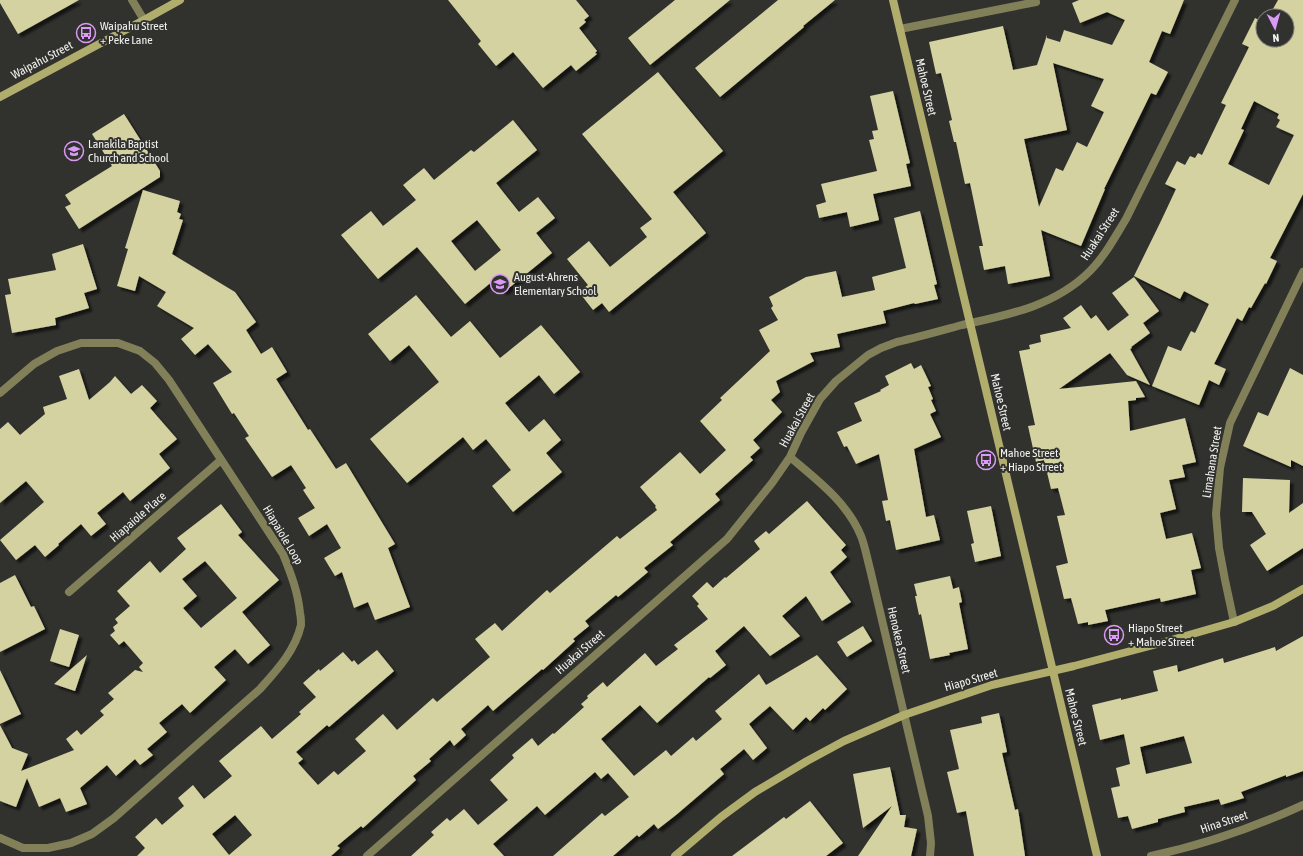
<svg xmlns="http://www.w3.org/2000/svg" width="1303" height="856" font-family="'Asap Condensed',sans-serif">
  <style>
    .building { fill: #d4d2a1; fill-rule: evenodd; filter: url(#shadow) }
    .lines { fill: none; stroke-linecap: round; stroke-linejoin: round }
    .street { stroke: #828059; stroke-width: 8 }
    .secondary { stroke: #b1ad6d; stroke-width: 8 }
    .labels { text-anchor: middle; stroke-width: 4; stroke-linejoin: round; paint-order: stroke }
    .poi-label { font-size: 12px; fill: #f1f1ef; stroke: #31312e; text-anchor: start }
    .street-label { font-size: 12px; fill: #f1f1ef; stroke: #31312e }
  </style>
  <defs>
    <filter id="shadow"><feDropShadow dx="3.5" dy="3.5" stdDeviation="1" flood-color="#0009"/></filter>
  </defs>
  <rect width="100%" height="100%" fill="#31312e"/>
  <path class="building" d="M0 0H79L18 34 0 3Z
    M448 0H576L589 16 584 20 586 22 579 28 597 51 595 53 597 54 576 71 571 65 543 88 513 52 496 66 478 44 481 41Z
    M675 0H730L650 65 628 38Z
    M778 0H835L803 26 804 27 720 97 695 68Z
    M1079 0H1184L1170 34 1162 31 1149 62 1168 72 1156 95 1151 93 1104 189H1105L1081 246 1041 230 1050 276 1008 284 1005 266 984 270 979 246H983L970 183 965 184 956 142H954L949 121 952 120 941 73 936 74 929 42 1003 26 1013 70 1037 65 1047 35V38L1060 42 1064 30 1112 45 1125 20 1107 12 1080 23 1072 3ZM1053 63 1104 79 1091 106 1104 112 1087 147 1077 142 1063 171 1056 168 1039 207 1024 139 1067 130Z
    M1278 0H1303V194L1270 258 1277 261 1266 284 1265 283 1251 308 1249 307 1242 321 1237 318 1214 364 1226 369 1219 385 1209 380 1199 405 1152 386 1168 346 1181 351 1191 331 1195 333 1209 304 1184 291 1180 299 1134 276 1160 223 1176 189 1165 184 1177 161 1185 165 1190 156 1195 158 1198 153 1202 155 1226 105 1221 103 1249 47 1242 44 1255 18 1263 22V40H1287V16H1269ZM1254 101 1279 114 1277 118 1280 120 1276 127 1294 135 1269 185 1228 164 1244 130 1241 129Z
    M658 72 723 151 673 192 706 233 609 312 602 303 593 310 579 292 588 285 567 259 589 241 610 267 647 237 640 228 652 219 582 134Z
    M893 91 910 163 906 164 911 186 873 194 879 220 850 227 847 212 819 218 816 205 826 202 821 184 877 171 869 140 874 139 872 131 878 130 870 96Z
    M124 114 160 171V177L79 229 65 207 71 204 65 195 112 166 92 134Z
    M513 120 537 150 496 183 519 212 538 197 555 218 536 233 552 253 504 292 494 280 465 304 417 247 378 279 341 235 371 211 383 226 416 200 403 185 424 168 434 180 471 150 474 152ZM477 220 501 250 475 271 451 241Z
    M143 190 180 201 177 212 181 214 179 219 183 220 172 254 235 292 256 322 246 330 261 354 272 347 287 372 276 379 308 430 310 429 336 469 346 463 395 544 388 548 410 607 375 620 368 602 354 608 342 572 335 576 324 558 341 548 327 524 309 536 298 518 315 508 303 490 306 488 291 465 272 477 245 438 249 436 234 413 232 414 213 383 232 372 208 344 195 355 181 339 194 328 157 306 166 292 139 276 135 291 117 286 128 249 125 248Z
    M920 211 937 284 934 285 938 299 915 304 914 303 883 311 886 323 837 334 840 347 810 353 814 361 776 381 780 392 771 400 782 412 753 440 760 448 750 457 753 460 715 494 720 500 670 542 673 545 644 568 648 572 618 597 616 595 585 621 589 626 573 639 575 641 543 670 542 669 493 711 488 705 461 729 466 735 454 746 450 740 429 759 431 761 413 776 416 780 363 828 361 826 337 846 340 848 331 856H137L145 848 135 837 156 818 162 825 184 806 178 798 193 785 204 799 232 776 219 761 261 726 272 739 301 714 299 712 316 697 303 683 319 669 320 671 343 652 352 662 354 660 358 665 377 650 394 671 329 727 327 725 296 752 303 759 298 763 318 785 334 771 338 775 366 751 355 739 383 714 397 730 433 698 437 702 490 657 475 639 495 623 502 631 547 590 550 593 617 536 620 539 657 510 655 507 656 506 640 487 680 452 700 474 726 450 700 421 722 400 720 398 770 351 759 330 778 320 771 308 773 306 769 297 806 277 836 271 842 297 875 290 872 277 906 268 894 218ZM235 815 252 835 229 855 212 834Z
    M83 244 97 289 84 293 89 308 55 318 56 325 12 333 5 295 11 294 8 279 56 270 52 254Z
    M1134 277 1159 311 1143 323 1150 333 1131 347 1132 348 1130 349 1150 385 1127 375 1110 353 1059 389 1136 381 1145 397 1136 398V400L1128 401 1130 431 1185 418 1196 462 1182 465 1185 477 1169 480 1176 509 1160 513 1166 539 1192 533 1201 568 1191 570 1196 594 1161 602 1160 598 1105 610 1108 621 1088 625V622L1078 624 1071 598 1064 599 1056 566 1068 563 1057 516 1065 515 1058 488 1051 489 1044 460 1036 462 1028 426 1035 425 1019 351 1030 349 1029 345 1041 342 1040 335 1071 328 1063 318 1081 305 1091 319 1096 315 1108 331 1129 315 1112 293Z
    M416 295 451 337 470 321 500 358 541 325 580 372 554 394 539 375 505 403 529 432 544 419 561 440 546 453 562 472 513 512 492 486 511 470 486 439 473 450 463 437 407 483 370 439 439 382 409 345 390 361 368 334Z
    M911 363 914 369 921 365 931 386 928 387 933 399 931 400 936 411 930 414 941 437 914 449 926 517 934 515 940 540 896 550 890 520 886 521 882 501 888 500 879 454 856 464 847 446 844 447 837 432 862 421 854 403 881 391 880 390 889 385 885 376Z
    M1290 368 1303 375V466L1291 460V467L1243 446 1258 412 1268 416Z
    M79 369 89 400 110 382 115 376 131 394 142 385 157 401 150 408 177 439 159 454 170 468 130 501 123 492 97 513 106 524 91 536 81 524 58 544 59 545 45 557 35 545 16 560 0 540 44 502 26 481 0 503V429L8 422 20 435 45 414 43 407 67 399 59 376Z
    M1243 478 1290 480 1289 513 1303 503V548L1267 571 1250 545 1266 534 1252 512H1242Z
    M807 501 846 545 841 550 847 557 830 572 851 602 822 621 806 596 782 616 800 636 770 656 744 626 715 651 726 665 710 678 709 677 657 723 640 705 601 739 634 776 666 750 671 756 693 737 696 741 722 719 715 711 759 674 766 685 817 655 847 689 825 710 823 708 810 721 806 717 793 730 770 706 749 724 767 748 753 760 744 749 720 769 724 774 676 815 658 829 654 824 639 837 637 835 613 856H553L602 813 605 816 629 797 608 773 601 779 595 772 545 815 537 806 493 844 504 856H411L434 835 431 832 447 818 450 821 464 809 478 825 508 800 490 780 514 758 512 755 532 738 538 746 553 733 554 734 584 707 581 704 588 698 587 696 603 682 607 687 645 653 656 666 678 649 674 645 708 619 697 606 699 604 692 596 707 582 713 588 725 577 726 578 760 549 754 541 766 531 769 534Z
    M221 504 242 532 238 535 279 580 242 612 270 645 248 664 235 649 214 667 226 680 190 713 182 704 159 723 167 732 147 749 153 755 140 765 135 759 116 776 107 765 80 788 87 804 66 812 60 798 39 807 27 778 16 807 0 801V725L12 748 28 754 21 771 74 750 66 739 77 730 81 735 104 715 100 711 114 699 108 693 135 670 143 672 139 667 143 663 124 641 119 645 110 635 115 631 113 627 118 623 115 619 130 606 117 591 150 561 160 573 186 549 177 538ZM205 561 237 598 201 628 183 608 197 596 182 579Z
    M991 506 1001 556 975 562 971 544 974 543 967 511Z
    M15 575 31 607 34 606 45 629 0 652V583Z
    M950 576 953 589 959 587 962 602 959 603 968 649 949 653 950 655 930 659 921 614 919 615 915 596H917L914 584Z
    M863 626 872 641 847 657 837 642Z
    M60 629 79 635 69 667 50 661Z
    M1303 636V771L1286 777V775L1241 792 1244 798 1221 805 1219 799 1184 807 1185 812 1158 819V822L1132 829 1128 816 1118 818 1111 788 1120 786 1116 768 1130 764 1124 734 1100 740 1092 705 1121 698V700L1158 691 1153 671 1177 665 1178 672 1223 658 1224 663 1275 647 1276 651ZM1184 736 1192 763 1146 774 1140 747Z
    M87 655 75 691 54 684Z
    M0 670 21 714 0 724Z
    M999 713 1007 752 1002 753 1015 810 1018 809 1025 856H974L966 811 957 813 947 772 959 769 950 730 982 723 981 717Z
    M890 767 900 815H906L904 827 917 829 911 856H858L892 806 863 828 853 774Z
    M810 801 843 843 826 856H732L784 817 786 819Z"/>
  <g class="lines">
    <path class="street" d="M132 0 144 20
      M900 29 1036 2
      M0 393 34 364 57 351 81 343H118L140 351 155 363 169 380 283 554C291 574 298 592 300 613 301 617 301 621 301 625 295 651 277 670 260 689L114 818 92 834 71 843 48 848H23L0 838
      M790 457C817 480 847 502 861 536 865 546 867 558 870 569L928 816 931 843 930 856
      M69 592 221 460
      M1234 622 1225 580 1219 548 1216 514 1220 468 1230 423 1303 272
      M367 856 727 539 772 483 790 457 801 433 820 399 836 381 868 355 881 348 897 342C919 337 940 331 962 325 1008 315 1055 306 1090 271 1105 256 1115 237 1126 219L1235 0
      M1151 856C1203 845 1255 827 1303 805"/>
    <path class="secondary" d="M893 0 1097 856
      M0 97 144 20 180 0
      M675 856 721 817 755 792 807 761 844 741 904 715 992 685 1074 666 1161 643 1234 622 1273 606 1303 589"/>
  </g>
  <defs>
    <g id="bus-ring" transform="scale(1)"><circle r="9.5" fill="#31312e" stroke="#da9af6" stroke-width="1.5"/><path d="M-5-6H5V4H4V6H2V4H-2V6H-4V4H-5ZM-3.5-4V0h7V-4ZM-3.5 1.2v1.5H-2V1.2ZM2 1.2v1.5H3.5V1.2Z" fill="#da9af6"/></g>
    <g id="school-ring" transform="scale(1)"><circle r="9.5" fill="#31312e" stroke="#da9af6" stroke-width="1.5"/><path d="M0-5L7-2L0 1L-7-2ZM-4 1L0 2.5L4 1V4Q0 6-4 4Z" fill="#da9af6"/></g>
  </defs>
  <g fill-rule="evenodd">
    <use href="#bus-ring" x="86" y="33"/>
    <use href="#school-ring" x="74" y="151"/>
    <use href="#school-ring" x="500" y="284"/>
    <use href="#bus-ring" x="986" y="460"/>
    <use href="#bus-ring" x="1114" y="635"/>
  </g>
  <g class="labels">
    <g class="poi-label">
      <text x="100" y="30">Waipahu Street<tspan x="100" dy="14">+ Peke Lane</tspan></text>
      <text x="88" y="148">Lanakila Baptist<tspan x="88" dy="14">Church and School</tspan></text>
      <text x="514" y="281">August-Ahrens<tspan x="514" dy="14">Elementary School</tspan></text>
      <text x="1000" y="457">Mahoe Street<tspan x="1000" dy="14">+ Hiapo Street</tspan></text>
      <text x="1128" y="632">Hiapo Street<tspan x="1128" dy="14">+ Mahoe Street</tspan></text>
    </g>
    <g class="street-label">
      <text transform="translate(42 60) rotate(-28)" y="4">Waipahu Street</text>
      <text transform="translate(926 87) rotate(77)" y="4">Mahoe Street</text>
      <text transform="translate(1100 234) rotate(-57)" y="4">Huakai Street</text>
      <text transform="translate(1001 402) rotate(77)" y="4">Mahoe Street</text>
      <text transform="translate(797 420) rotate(-61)" y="4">Huakai Street</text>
      <text transform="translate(1212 462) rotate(-81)" y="4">Limahana Street</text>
      <text transform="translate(138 517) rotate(-41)" y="4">Hiapaiole Place</text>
      <text transform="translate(283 535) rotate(59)" y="4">Hiapaiole Loop</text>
      <text transform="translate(899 640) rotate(77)" y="4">Henokea Street</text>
      <text transform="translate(580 652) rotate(-41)" y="4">Huakai Street</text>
      <text transform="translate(971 680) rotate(-16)" y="4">Hiapo Street</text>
      <text transform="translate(1076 717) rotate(76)" y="4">Mahoe Street</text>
      <text transform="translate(1224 822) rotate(-18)" y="4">Hina Street</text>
    </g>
  </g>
  <g transform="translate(1275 28) rotate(174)"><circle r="19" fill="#31312e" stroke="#7e7e7b"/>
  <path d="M0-3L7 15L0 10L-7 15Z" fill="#da9af6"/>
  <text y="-6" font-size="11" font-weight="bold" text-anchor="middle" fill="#f1f1ef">N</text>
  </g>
</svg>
